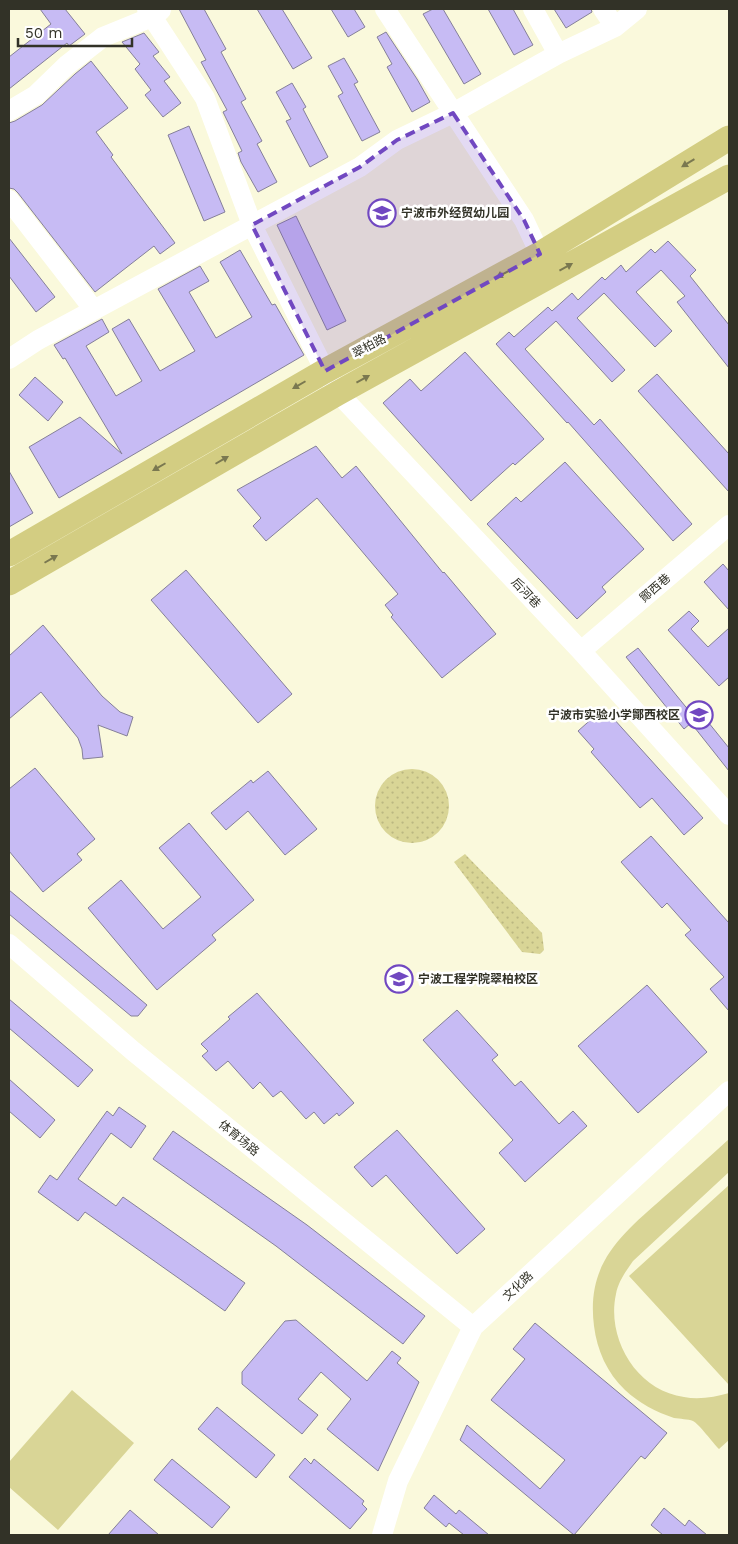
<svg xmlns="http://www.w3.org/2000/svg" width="738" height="1544" font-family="'Work Sans','Noto Sans SC',sans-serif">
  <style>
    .grass { fill: url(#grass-dots) }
    .park { fill: #d9d596 }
    .building { fill: #c7bbf4; stroke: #858099 }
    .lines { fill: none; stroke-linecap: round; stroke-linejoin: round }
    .minor { stroke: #fff; stroke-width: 20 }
    .major { stroke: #d3cd82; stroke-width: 25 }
    .oneway { fill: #7a7850 }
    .marked { fill: #7148c1; fill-opacity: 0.2; stroke: #7148c1; stroke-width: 4; stroke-dasharray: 10 6; stroke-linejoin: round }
    .labels { text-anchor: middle; stroke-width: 5; stroke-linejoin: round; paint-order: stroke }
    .poi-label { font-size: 12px; font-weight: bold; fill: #323227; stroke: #fff; text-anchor: start }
    .street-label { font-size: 12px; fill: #323227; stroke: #fff }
  </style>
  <defs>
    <pattern id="grass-dots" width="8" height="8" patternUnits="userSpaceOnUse" patternTransform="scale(1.25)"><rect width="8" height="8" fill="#d9d596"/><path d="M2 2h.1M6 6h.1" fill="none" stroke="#bbb781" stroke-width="1.8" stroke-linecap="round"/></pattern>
  </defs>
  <rect width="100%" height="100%" fill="#faf9dc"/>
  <path class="grass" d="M375 806a37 37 0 1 1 74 0a37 37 0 1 1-74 0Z
    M465 854 542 933 544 950 540 954 522 952 454 862Z"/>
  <path class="park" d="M729 1139V1172L633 1261C626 1271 618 1282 616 1294 606 1339 637 1391 684 1397 699 1400 715 1397 729 1393V1440L719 1449C713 1443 699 1424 693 1421 688 1419 680 1419 674 1418 656 1412 639 1403 625 1390 607 1373 597 1350 594 1326 586 1263 621 1235 664 1197 686 1178 708 1158 729 1139Z
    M729 1185V1385L629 1276Z
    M72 1390 134 1443 58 1530 9 1487V1462Z"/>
  <path class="building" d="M40 9H65L85 34 69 46 67 43 9 89V57L51 24Z
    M179 9H204L226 49 221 52 246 99 241 102 262 141 257 144 277 182 258 192 241 162 238 153 242 151 223 112 227 110 201 62 206 60Z
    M257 9H282L312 58 293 69Z
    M331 9H354L365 27 348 37Z
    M433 9H443L481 74 464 84 423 14Z
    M488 9H513L533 45 514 55Z
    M554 9H591L592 12 566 28Z
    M386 32 417 79 430 102 412 112 387 67 392 64 377 37Z
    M144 33 159 52 153 56 170 77 164 81 181 103 163 117 145 95 151 90 135 69 140 64 122 42Z
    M344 58 358 82 354 84 380 132 362 141 338 96 343 93 328 66Z
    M91 61 128 108 96 132 113 155 111 157 175 243 160 254 154 246 95 292 18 193 14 189 9 188V123L15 121 42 105 75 74Z
    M292 83 306 107 303 109 328 157 310 167 286 121 291 119 276 92Z
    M189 126 225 212 204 221 168 135Z
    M296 216 346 321 327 330 277 225Z
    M9 238 55 297 36 312 9 276Z
    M668 241 696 270 690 276 729 325V368L677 302 685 296 661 270 636 292 672 331 655 347 604 293 577 318 625 370 612 382 556 321 525 349 594 425 600 419 692 524 673 541 568 422 567 423 496 344 509 332 514 337 548 307 552 311 572 293 578 300 602 277 605 280 621 265 626 272 651 249 655 253Z
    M240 250 272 305 275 304 304 355 59 498 29 447 80 417 122 454 65 358 63 359 54 345 102 319 109 332 86 346 116 396 142 381 112 329 129 319 160 371 195 351 158 289 200 266 209 281 189 292 216 338 252 317 220 262Z
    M465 352 544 439 515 465 513 463 471 501 383 403 410 379 421 391Z
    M657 374 729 454V492L638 391Z
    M35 377 63 402 48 421 19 395Z
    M316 446 342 478 356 466 443 573 444 572 496 634 442 678 391 617 393 615 385 605 398 594 317 498 266 541 253 526 261 518 237 490Z
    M565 462 644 549 602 587 606 592 577 619 487 524 516 497 521 502Z
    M9 471 33 513 9 527Z
    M723 564 729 571V610L704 582Z
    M186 570 292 694 258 723 151 600Z
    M689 611 699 621 691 629 708 647 729 628V677L719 686 668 630Z
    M43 625 102 696 120 712 133 717 127 736 98 725 103 757 83 759 82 749 78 738 41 692 9 719V656Z
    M638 648 694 717 700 712 729 748V771L691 723 684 729 626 657Z
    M604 708 703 818 684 835 652 798 640 808 591 752 594 749 578 731Z
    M35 768 95 839 77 854 82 860 43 892 9 851V789Z
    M268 771 317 829 285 855 248 811 226 830 211 813 251 780 253 783Z
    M189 823 254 900 212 935 216 940 157 990 88 908 121 880 163 929 201 897 159 848Z
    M651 836 729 923V1011L710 989 724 977 685 935 691 930 667 903 662 908 621 862Z
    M9 890 147 1005 138 1016H131L9 914Z
    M647 985 707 1052 638 1113 578 1046Z
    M257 993 354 1103 339 1116 337 1113 324 1124 314 1112 306 1119 281 1091 273 1097 260 1082 253 1089 228 1061 216 1071 202 1056 208 1051 201 1044 230 1019 228 1017Z
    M9 999 93 1070 78 1087 9 1028Z
    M457 1010 498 1055 492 1060 515 1086 521 1081 559 1124 573 1111 587 1126 525 1182 499 1153 513 1140 423 1040Z
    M9 1079 55 1120 40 1138 9 1111Z
    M119 1107 146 1126 131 1148 111 1133 78 1179 116 1206 123 1197 245 1283 225 1311 85 1212 78 1221 38 1192 50 1175 57 1180 107 1111 113 1116Z
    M397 1130 485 1229 457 1254 386 1175 372 1187 354 1167Z
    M173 1131 307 1225 425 1316 403 1344 276 1246 153 1159Z
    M296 1320 367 1381 392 1351 401 1358 397 1363 419 1382 378 1471 327 1429 351 1399 321 1372 298 1399 318 1415 302 1434 242 1384V1372L285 1321Z
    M535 1323 667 1433 645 1459 641 1456 574 1535 460 1440 467 1425 540 1489 565 1460 491 1400 525 1359 513 1349Z
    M217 1407 275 1455 256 1478 198 1429Z
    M305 1458 311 1464 314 1459 364 1501 362 1504 367 1509 350 1529 289 1477Z
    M172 1459 230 1507 212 1528 154 1480Z
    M434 1495 456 1514 459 1510 489 1535H464L449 1523 446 1527 424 1508Z
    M664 1508 685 1526 689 1520 707 1535H663L651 1525Z
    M130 1510 159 1535H108Z"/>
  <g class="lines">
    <path class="minor" d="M147 9 205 98 252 225 325 371 338 393 581 651 729 815
      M385 9 524 220 540 254
      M533 9 558 54
      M603 9 615 27
      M9 111 36 95 67 65 103 37 152 17 161 10
      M9 200 94 310
      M9 359 38 340 360 167 397 140 453 113 558 54 615 27 637 9
      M581 651 729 525
      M9 944 133 1051 473 1327
      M382 1535 398 1481 473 1327 729 1091"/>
    <path class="major" d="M9 554 325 371 540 254 729 138
      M9 583 338 393 729 177"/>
  </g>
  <defs><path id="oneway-solid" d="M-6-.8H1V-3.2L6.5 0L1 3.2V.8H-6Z" transform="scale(1.25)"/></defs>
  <g class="oneway">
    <use href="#oneway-solid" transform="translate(688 163) rotate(149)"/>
    <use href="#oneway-solid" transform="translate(566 267) rotate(-29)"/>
    <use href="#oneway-solid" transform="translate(503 274) rotate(152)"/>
    <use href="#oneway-solid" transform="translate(363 379) rotate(-29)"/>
    <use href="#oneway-solid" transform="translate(299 385) rotate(150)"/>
    <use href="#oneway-solid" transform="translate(222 460) rotate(-30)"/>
    <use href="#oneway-solid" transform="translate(159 467) rotate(150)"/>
    <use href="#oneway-solid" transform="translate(51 559) rotate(-30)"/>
  </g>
  <path class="marked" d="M453 113 524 220 540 254 325 371 252 225 360 167 397 140Z"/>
  <defs>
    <g id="school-ring" transform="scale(1.4375)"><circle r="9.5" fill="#fff" stroke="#7148c1" stroke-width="1.5"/><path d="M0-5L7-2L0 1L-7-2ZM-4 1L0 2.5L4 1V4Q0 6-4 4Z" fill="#7148c1"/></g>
    <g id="university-ring" transform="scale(1.4375)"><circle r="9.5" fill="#fff" stroke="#7148c1" stroke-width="1.5"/><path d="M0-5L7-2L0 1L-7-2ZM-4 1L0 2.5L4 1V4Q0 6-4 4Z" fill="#7148c1"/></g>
  </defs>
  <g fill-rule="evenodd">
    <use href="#school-ring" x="382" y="213"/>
    <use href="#school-ring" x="699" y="715"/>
    <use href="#university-ring" x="399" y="979"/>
  </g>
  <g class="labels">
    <g class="poi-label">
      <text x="401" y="217">宁波市外经贸幼儿园</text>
      <text x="680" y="719" text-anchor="end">宁波市实验小学鄮西校区</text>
      <text x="418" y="983">宁波工程学院翠柏校区</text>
    </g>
    <g class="street-label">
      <text transform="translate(369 346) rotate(-28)" y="4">翠柏路</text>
      <text transform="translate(655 588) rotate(-41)" y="4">鄮西巷</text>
      <text transform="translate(526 593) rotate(47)" y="4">后河巷</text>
      <text transform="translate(239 1138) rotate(39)" y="4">体育场路</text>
      <text transform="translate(518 1286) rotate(-43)" y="4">文化路</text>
    </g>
  </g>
  <rect width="738" height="1544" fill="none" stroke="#323227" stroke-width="20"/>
  <path d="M18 38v8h114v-8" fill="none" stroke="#323227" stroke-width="2.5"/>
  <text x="25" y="38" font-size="15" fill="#323227" stroke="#ffffff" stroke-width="4" paint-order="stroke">50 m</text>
</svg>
